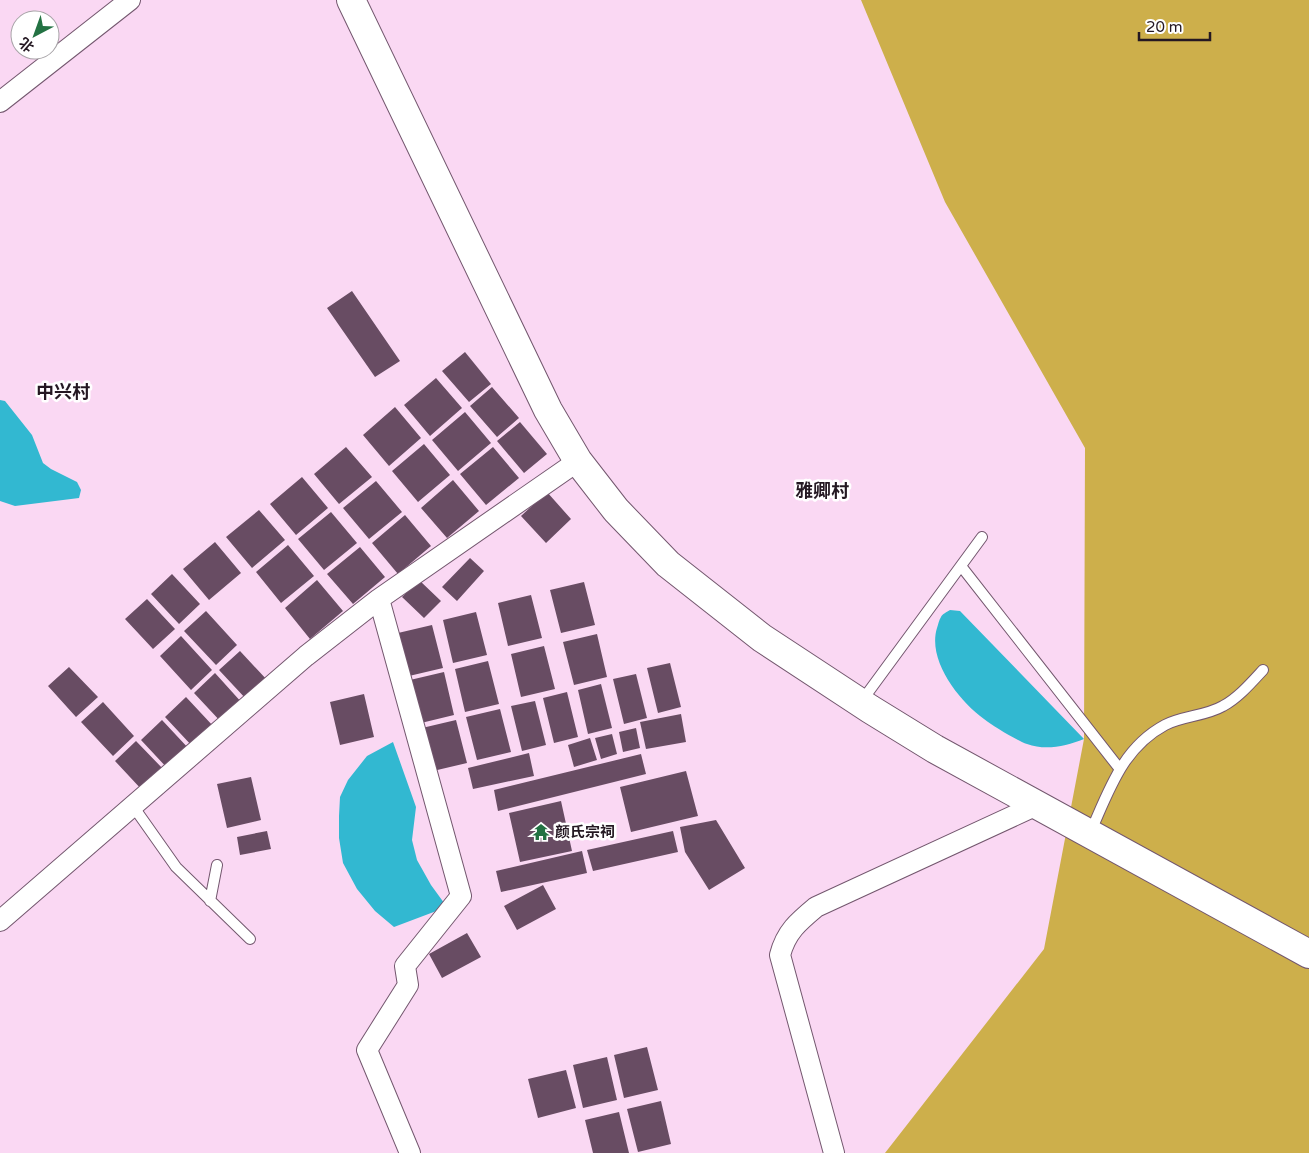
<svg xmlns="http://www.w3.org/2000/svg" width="1309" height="1153" font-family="'Varela Round','Noto Sans SC',sans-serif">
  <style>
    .green { fill: #cdaf4b }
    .water { fill: #32b8d1 }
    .building { fill: #684c63 }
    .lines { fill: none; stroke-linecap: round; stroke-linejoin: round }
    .lane-casing { stroke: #73576e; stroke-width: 12 }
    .street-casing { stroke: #73576e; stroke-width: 22 }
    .secondary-casing { stroke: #73576e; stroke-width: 30 }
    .lane { stroke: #fff; stroke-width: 10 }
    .street { stroke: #fff; stroke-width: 20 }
    .secondary { stroke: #fff; stroke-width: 28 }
    .labels { text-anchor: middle; stroke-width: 5; stroke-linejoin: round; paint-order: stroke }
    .poi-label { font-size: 15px; font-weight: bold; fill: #241822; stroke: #fff; text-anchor: start }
    .quarter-label { font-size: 18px; font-weight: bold; fill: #241822; stroke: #fff }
  </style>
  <rect width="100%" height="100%" fill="#fad8f3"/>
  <path class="green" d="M861 0H1309V1153H885L1044 949 1084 739 1085 448 945 202Z"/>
  <path class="water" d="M0 400 5 401 32 435 43 463 51 469 77 482 81 490 79 498 15 506 0 501Z
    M950 610 960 611 1084 739C1066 746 1046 751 1027 744 1016 740 993 726 984 719 959 701 927 660 937 628 938 625 939 620 941 617 942 614 947 612 950 610Z
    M393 742 416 807 412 840 417 860 431 885 447 907 394 927 375 911 357 889 343 863 339 838V816L340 797 348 780 367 756Z"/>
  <path class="building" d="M352 291 400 361 375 377 327 308Z
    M465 352 491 384 469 402 442 371Z
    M436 378 462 408 430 436 404 405Z
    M492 387 519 418 497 437 470 406Z
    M395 407 421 438 389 466 363 435Z
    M465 412 491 443 458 471 432 440Z
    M520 422 547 454 524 473 497 441Z
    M424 444 450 475 418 502 392 471Z
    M346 447 372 477 339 504 314 474Z
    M493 447 519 478 486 505 460 474Z
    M302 477 328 508 296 535 270 504Z
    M453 480 479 511 447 538 421 508Z
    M376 481 402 512 369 539 343 508Z
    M547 492 571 519 546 543 521 516Z
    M259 510 285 540 252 568 226 537Z
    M331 512 357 543 324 570 298 539Z
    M405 515 431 546 398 574 372 543Z
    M215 542 241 573 209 600 183 569Z
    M288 545 314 576 281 603 256 572Z
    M360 547 385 577 353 604 327 574Z
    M470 558 484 571 457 601 442 587Z
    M172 574 200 604 179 624 151 594Z
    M317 580 343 611 310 639 285 608Z
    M419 580 441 601 424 618 402 597Z
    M584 582 595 625 561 633 550 590Z
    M531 595 542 638 508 646 498 603Z
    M147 599 175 629 153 649 125 619Z
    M206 611 237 645 216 665 184 631Z
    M476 612 487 655 453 663 443 620Z
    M432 625 443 668 409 676 398 633Z
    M597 634 607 677 574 685 563 642Z
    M181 636 212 670 191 690 160 656Z
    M544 646 555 689 521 697 511 654Z
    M240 651 268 681 247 700 219 670Z
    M488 661 499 704 465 712 455 669Z
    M670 663 681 707 658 713 647 668Z
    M69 667 98 697 76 717 48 686Z
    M444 672 454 715 421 723 410 680Z
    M215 673 243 704 222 723 194 693Z
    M636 674 647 718 624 724 613 679Z
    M601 684 612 728 588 734 578 690Z
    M567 692 578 737 554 743 543 698Z
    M364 694 374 737 340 745 330 702Z
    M186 697 214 727 193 747 165 717Z
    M535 701 546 745 522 751 511 706Z
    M103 702 134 736 113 756 81 722Z
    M500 709 511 752 477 760 466 717Z
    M681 714 686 742 646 749 640 722Z
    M162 720 190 750 169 770 141 740Z
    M456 720 467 763 433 771 422 728Z
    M636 728 640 748 623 752 619 732Z
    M612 734 617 754 601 759 595 738Z
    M590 738 597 760 574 767 568 745Z
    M136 741 165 771 143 791 115 761Z
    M529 753 534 776 473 789 468 768Z
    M641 754 646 774 498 811 494 790Z
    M686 771 698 816 631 832 620 787Z
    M251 777 261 820 227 828 217 784Z
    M561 801 572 851 520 862 509 813Z
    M716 820 745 868 709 890 685 852 680 827Z
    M267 831 271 849 240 855 237 837Z
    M673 831 678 852 593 871 587 850Z
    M582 851 587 873 501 892 496 871Z
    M543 885 556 909 517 930 504 906Z
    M467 933 481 957 442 978 429 954Z
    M647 1047 658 1090 624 1098 614 1055Z
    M607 1057 617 1100 583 1108 573 1065Z
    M566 1070 576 1108 538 1118 528 1079Z
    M661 1101 671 1144 638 1152 627 1109Z
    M619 1112 629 1153H593L585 1120Z"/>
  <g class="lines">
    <g class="lane-casing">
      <path id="lane" d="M961 566 1119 768
        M861 702 982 537
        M133 806 176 867 250 939
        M1090 833C1109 791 1122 748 1165 725 1182 716 1206 716 1223 706 1238 698 1251 683 1263 670
        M210 901 217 865"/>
    </g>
    <g class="street-casing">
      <path id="street" d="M0 102 130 0
        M379 599 461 896 405 966 408 985 367 1050 410 1153
        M0 921 306 656 379 599 578 461
        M834 1153 780 955C786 932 798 922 816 907L1037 805"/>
    </g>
    <g class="secondary-casing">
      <path id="secondary" d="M351 0 548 410 578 461 616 510 668 564 762 638 870 709 935 749 1309 954"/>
    </g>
    <use href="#lane" class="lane"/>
    <use href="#street" class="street"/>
    <use href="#secondary" class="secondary"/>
  </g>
  <defs>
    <g id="temple-bare" transform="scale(1.35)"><path d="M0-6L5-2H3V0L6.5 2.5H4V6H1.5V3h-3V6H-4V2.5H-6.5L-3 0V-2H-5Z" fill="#237243" stroke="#fff" stroke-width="2.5" paint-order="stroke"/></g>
  </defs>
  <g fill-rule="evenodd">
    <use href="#temple-bare" x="541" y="832"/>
  </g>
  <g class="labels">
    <g class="poi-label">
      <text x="555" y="837">颜氏宗祠</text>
    </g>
    <g class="quarter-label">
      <text x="63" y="398">中兴村</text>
      <text x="822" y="497">雅卿村</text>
    </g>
  </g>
  <g transform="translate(35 35) rotate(221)"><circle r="24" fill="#ffffff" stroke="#a7a3a7"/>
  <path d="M0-4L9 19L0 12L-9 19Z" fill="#237243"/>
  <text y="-8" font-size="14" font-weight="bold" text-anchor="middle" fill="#241822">北</text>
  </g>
  <path d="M1139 32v8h71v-8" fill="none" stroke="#241822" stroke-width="2.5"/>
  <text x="1146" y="32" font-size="15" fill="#241822" stroke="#ffffff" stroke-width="4" paint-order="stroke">20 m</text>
</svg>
